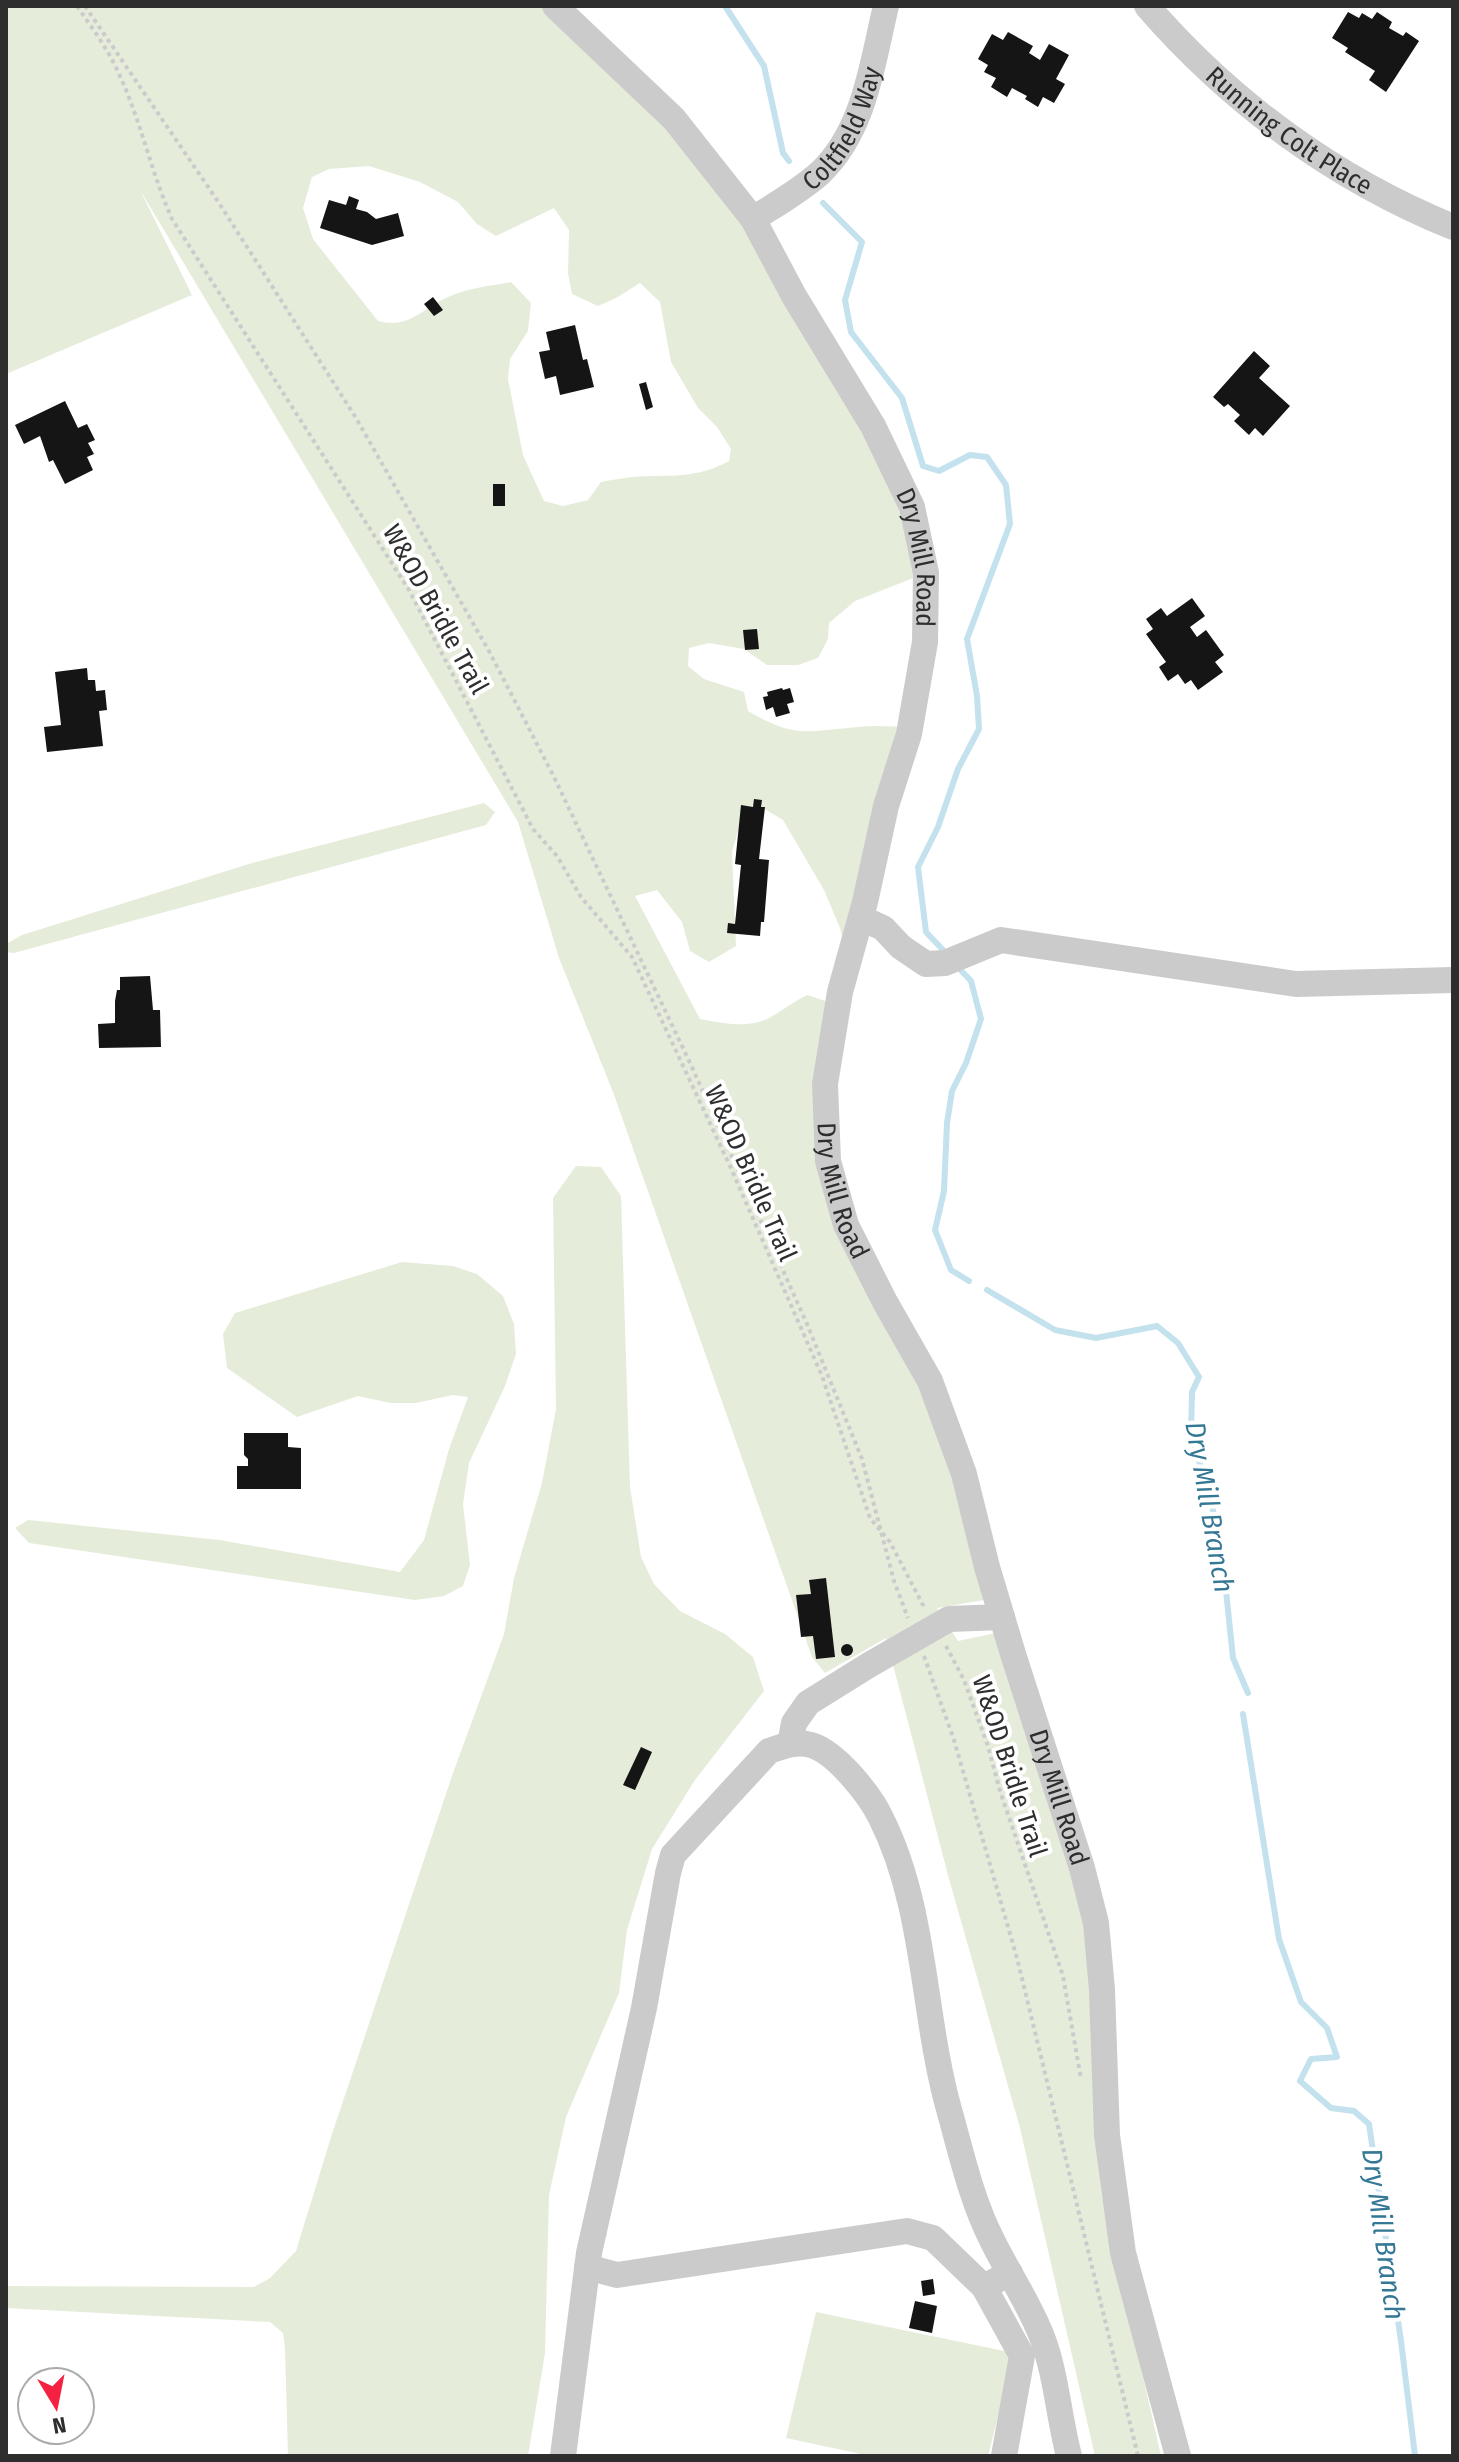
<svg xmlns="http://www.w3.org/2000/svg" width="1459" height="2462" font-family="'Fira Sans Condensed',sans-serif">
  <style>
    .green { fill: #e5edda; fill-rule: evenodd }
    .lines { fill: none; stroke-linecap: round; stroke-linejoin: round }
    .stream { stroke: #c4e1ee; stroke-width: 6 }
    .building { fill: #151515 }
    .path { stroke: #cbcbcb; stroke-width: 4; stroke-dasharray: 4 4; stroke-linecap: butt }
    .minor { stroke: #cbcbcb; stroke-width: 26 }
    .labels { text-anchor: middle; stroke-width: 8; stroke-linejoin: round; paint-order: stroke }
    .street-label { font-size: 26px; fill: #2e2e2e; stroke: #fff }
    .water-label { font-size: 28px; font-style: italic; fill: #357896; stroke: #fff }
  </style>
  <rect width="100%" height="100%" fill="#fff"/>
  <path class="green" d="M6 6H554L674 119 873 426 926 573 855 601 829 623 828 639 818 658 798 665H767L744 649 709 643 689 648 688 666 704 679 744 692 748 711C796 739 807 731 858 727 875 725 893 727 910 727L848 962 840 928 824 890 783 820 761 807 744 811 732 852 736 946 709 962 690 951 682 922 657 890 635 896 700 1019C721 1023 749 1029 769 1018 782 1011 793 1002 807 995L838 1005 828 1156 930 1381 996 1598 937 1608 958 1641 996 1633 1074 1871 1093 1972 1095 2124 1102 2196 1161 2456H1095L1020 2128 949 1879 886 1638 825 1673 812 1657 613 1092 559 958 518 822 140 190 192 295 6 374ZM369 166 420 182 458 202 477 224 496 236 554 208 569 230 568 273 572 294 598 306 616 298 640 283 660 302 671 362 698 408 717 427 731 449 729 461C695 480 669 474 633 477 622 478 611 480 601 482L588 500 563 506 544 501 523 455 508 379 510 359 528 331 531 303 511 282C489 286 468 288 448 297 421 309 410 329 378 321L313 239 303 208 312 177 329 169Z
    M484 803 495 812 486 825 14 953 6 952V944L22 935 252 863Z
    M576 1166 601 1167 621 1196 630 1487 641 1557 654 1584 680 1611 725 1634 753 1657 764 1691 695 1780 652 1849 627 1930 619 1993 566 2117 549 2195 545 2353 528 2456H288L285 2348 283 2333 270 2322 6 2308V2286L254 2287 270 2278 296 2251 331 2137 453 1773 504 1634 514 1578 542 1483 556 1409 553 1198Z
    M402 1262 453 1266 477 1274 503 1296 514 1324 516 1354 505 1386 469 1463 463 1504 470 1565 463 1586 444 1596 415 1600 29 1543 15 1528 28 1520 220 1540 400 1572 424 1540 449 1449 468 1397 453 1395 416 1403H390L358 1396 297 1417 227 1368 223 1334 235 1313Z
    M816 2312 1014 2353 988 2456H870L786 2438Z"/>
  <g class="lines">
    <path class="stream" d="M725 6 764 66 783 153 789 161
      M823 203 862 242 845 300 851 332 902 398 923 466 939 471 970 455 987 457 1006 485 1010 524 967 639 977 696 979 729 958 769 938 827 918 867 926 932 943 950
      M957 966 971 981 981 1019 966 1063 952 1091 947 1123 944 1191 935 1230 951 1270 969 1281
      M987 1290 1055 1330 1096 1338 1157 1326 1178 1343 1199 1377 1192 1392 1191 1433 1212 1506 1222 1552 1233 1658 1248 1693
      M1243 1714 1279 1939 1301 2002 1327 2028 1337 2057 1311 2059 1300 2081 1331 2108 1354 2111 1369 2124 1401 2341 1415 2456"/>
  </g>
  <path class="building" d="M1348 12 1359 18 1362 13 1372 19 1377 12 1392 22 1389 28 1403 36 1406 32 1419 41 1386 92 1369 80 1375 71 1345 52 1348 48 1332 38Z
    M1008 32 1033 46 1029 53 1040 60 1049 44 1069 55 1056 79 1065 84 1054 103 1043 97 1038 107 1025 99 1027 96 1012 88 1007 97 991 87 996 78 984 72 988 65 978 59 992 34 1003 40Z
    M349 196 359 200 356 209 367 212 376 219 398 213 404 236 372 245 320 228 329 200 346 205Z
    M433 297 443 310 434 316 424 304Z
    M575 325 583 360 587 359 594 387 560 395 556 376 545 379 539 352 550 350 546 332Z
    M1254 351 1270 366 1259 378 1290 406 1263 436 1255 428 1249 435 1234 421 1240 415 1228 404 1224 407 1213 397Z
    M646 382 653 407 646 410 639 384Z
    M65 401 78 428 87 424 95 440 88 443 94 454 87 457 93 470 65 484 53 460 49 462 40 436 24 444 15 425Z
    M493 484H505V506H493Z
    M1192 598 1205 616 1190 627 1197 637 1206 630 1224 655 1215 662 1223 672 1198 690 1191 680 1185 684 1178 674 1168 681 1159 667 1166 662 1146 634 1153 629 1146 619 1161 608 1167 616Z
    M757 629 759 649 745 650 743 630Z
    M87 668 88 680H95L96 691 105 690 107 710 99 711 103 746 47 752 44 727 61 725 55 672Z
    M782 688 783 690 790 688 794 702 787 704 790 713 776 717 773 707 766 710 763 697 768 696 767 692Z
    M754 799 762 800 761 807H765L759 859 769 860 764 922H761L760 936 727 933 728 923 735 924 741 865 735 864 741 805 753 807Z
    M150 976 153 1010H160L161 1047 99 1048 98 1024 115 1023V1001L117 990H120V977Z
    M244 1433H288V1447L301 1448V1489H237V1466H248V1459L244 1455Z
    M826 1578 835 1657 816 1659 813 1636 801 1637 796 1595 811 1594 809 1580Z
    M841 1650a6 6 0 1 1 12 0a6 6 0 1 1-12 0Z
    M641 1747 652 1752 635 1790 623 1785Z
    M933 2279 935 2294 923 2296 921 2281Z
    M915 2301 937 2306 932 2333 909 2328Z"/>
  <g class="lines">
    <path class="path" d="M77 6C92 28 108 49 119 74 141 121 151 172 172 219L409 590 533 829 557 856 581 897 632 957 730 1166 822 1376 870 1518 890 1542 924 1607
      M85 6 219 203 356 418 490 653 554 777 691 1065 807 1324 862 1459 894 1581 908 1618
      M946 1646 964 1680 988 1746 1000 1791 1063 1976 1081 2079
      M924 1656 954 1740 1017 1958 1138 2456"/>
    <g class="minor">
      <path id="s1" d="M555 6 674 119 753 219 794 296 873 426 912 507 926 573 925 642 909 734 886 806 865 902 840 992 825 1084 828 1161 846 1225 885 1302 930 1381 964 1474 987 1567 1013 1654 1082 1868 1096 1923 1102 1990 1107 2135 1123 2253 1178 2456"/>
      <path id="s2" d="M1147 6C1231 103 1335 179 1453 227"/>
      <path id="s3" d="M753 219C775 205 800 191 820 173 865 130 872 64 886 6"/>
      <path d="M861 918 883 928 901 947 926 964 945 963 1001 940 1296 984 1453 980"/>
      <path d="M790 1744 794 1723 808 1703 869 1665 949 1619 1002 1617"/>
      <path d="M587 2267 617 2275 907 2231 933 2238 984 2287 1010 2273"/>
      <path d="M984 2287 1022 2356 1004 2456"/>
      <path d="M563 2456 589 2253 644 2008 668 1873 673 1855 769 1751C783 1746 796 1741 811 1745 836 1752 870 1795 881 1818 927 1910 922 2016 950 2113 962 2156 972 2201 992 2240 1008 2273 1029 2303 1042 2337 1056 2373 1059 2418 1069 2456"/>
    </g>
  </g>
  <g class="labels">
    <g class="street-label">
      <text dy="9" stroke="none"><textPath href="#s3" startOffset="132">Coltfield Way</textPath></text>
      <text dy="9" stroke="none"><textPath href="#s2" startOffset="190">Running Colt Place</textPath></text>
      <text dy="9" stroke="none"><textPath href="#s1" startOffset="672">Dry Mill Road</textPath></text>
      <text transform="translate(436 609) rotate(61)" y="9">W&amp;OD Bridle Trail</text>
      <text transform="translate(751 1173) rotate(66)" y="9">W&amp;OD Bridle Trail</text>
      <text dy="9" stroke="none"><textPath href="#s1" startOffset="1320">Dry Mill Road</textPath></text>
      <text transform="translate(1010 1766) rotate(72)" y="9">W&amp;OD Bridle Trail</text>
      <text dy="9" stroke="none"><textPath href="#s1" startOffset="1968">Dry Mill Road</textPath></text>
    </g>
    <g class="water-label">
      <text transform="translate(1210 1507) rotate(80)" y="10">Dry Mill Branch</text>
      <text transform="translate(1384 2234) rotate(82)" y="10">Dry Mill Branch</text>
    </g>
  </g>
  <rect width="1459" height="2462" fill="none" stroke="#2e2e2e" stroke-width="16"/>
  <g transform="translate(56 2406) rotate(170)"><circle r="38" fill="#ffffff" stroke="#ababab" stroke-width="2"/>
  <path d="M0-6L14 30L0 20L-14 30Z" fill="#f42140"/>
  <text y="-12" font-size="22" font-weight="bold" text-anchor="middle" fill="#2e2e2e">N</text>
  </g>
</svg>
